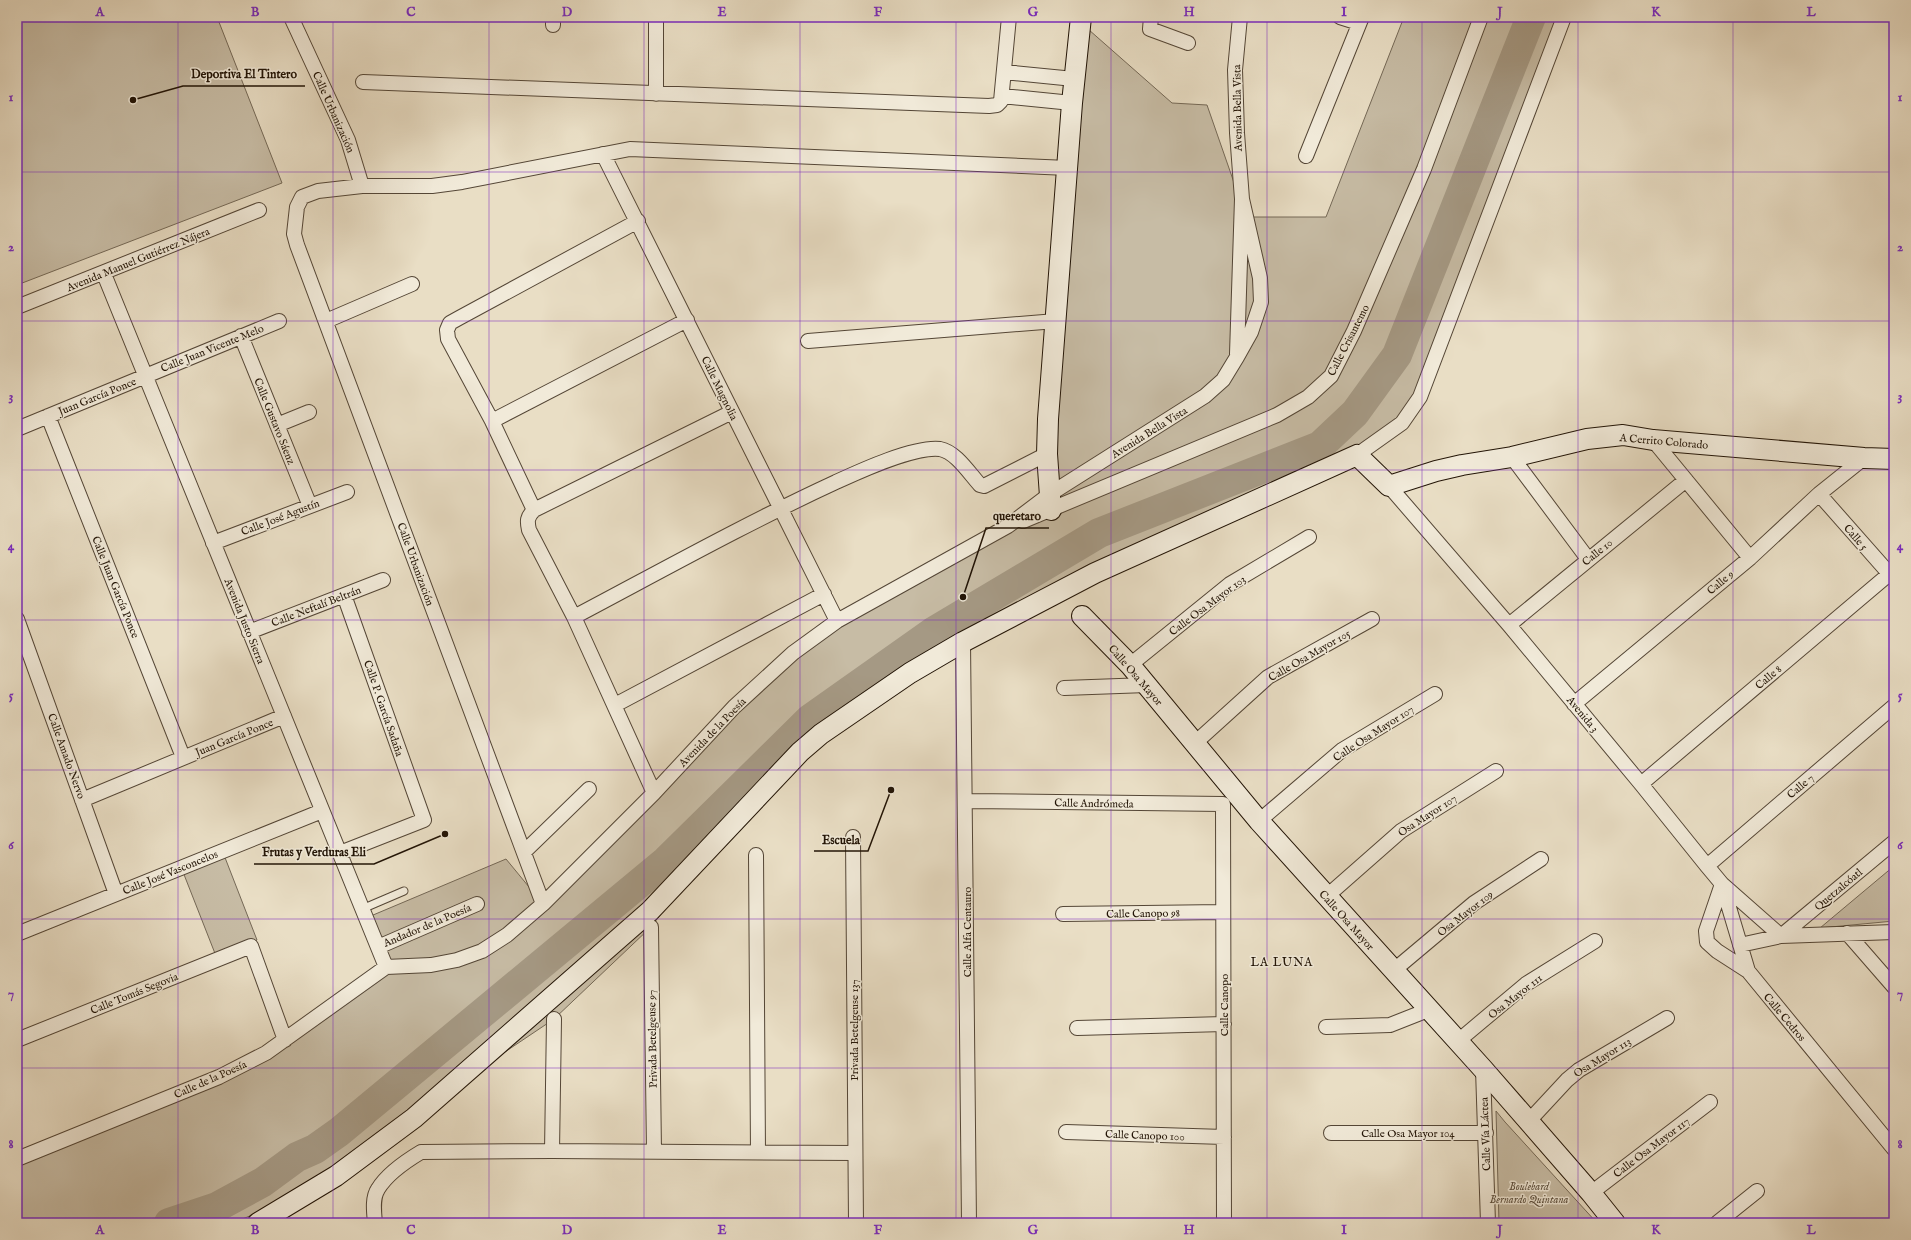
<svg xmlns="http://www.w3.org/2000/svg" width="1911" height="1240" font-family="'IM FELL English',serif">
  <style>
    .green { fill: #c7bca5; stroke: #746856 }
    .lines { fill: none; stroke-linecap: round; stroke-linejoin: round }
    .river { stroke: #a59984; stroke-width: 30 }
    .lane-casing { stroke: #544636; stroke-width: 9 }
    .street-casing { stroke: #544636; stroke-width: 16 }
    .secondary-casing { stroke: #221406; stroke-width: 22 }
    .lane { stroke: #f1ead9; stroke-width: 7 }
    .street { stroke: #f1ead9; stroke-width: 14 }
    .secondary { stroke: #f1ead9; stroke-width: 20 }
    .grid { fill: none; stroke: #7b2cbf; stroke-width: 1; stroke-opacity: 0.55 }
    .labels { text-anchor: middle; stroke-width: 3; stroke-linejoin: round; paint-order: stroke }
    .street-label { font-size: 11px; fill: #221406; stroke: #f1ead9 }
    .park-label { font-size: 11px; font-style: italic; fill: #5c4f3e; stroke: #f1ead9 }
    .neighbourhood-label { font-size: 12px; letter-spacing: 1px; fill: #221406; stroke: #f1ead9 }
    .leader { fill: none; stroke: #221406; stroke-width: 1.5 }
    .callout-dot { fill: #221406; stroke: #f1ead9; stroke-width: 1.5 }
    .callout-label { font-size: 12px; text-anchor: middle; font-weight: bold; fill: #221406; stroke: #f1ead9; stroke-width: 3; stroke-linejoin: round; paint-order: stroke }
    .neatline { fill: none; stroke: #7b2cbf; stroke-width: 1.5 }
    .grid-label { font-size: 13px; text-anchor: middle; font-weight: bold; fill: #7b2cbf }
  </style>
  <rect width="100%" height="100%" fill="#e9dec5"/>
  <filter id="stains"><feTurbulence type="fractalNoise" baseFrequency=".005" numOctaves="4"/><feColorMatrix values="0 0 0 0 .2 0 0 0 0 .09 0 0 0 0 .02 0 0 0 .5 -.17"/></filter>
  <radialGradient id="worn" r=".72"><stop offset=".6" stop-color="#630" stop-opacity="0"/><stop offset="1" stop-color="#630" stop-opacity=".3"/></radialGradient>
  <path class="green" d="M17 17H217L282 183 17 285Z
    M1404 17H1564L1420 397 1402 423 1344 461 1095 573 821 734 725 829 651 927 554 1019 432 1101 312 1190 233 1223H17V1159L219 1077 386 967 366 918 506 859 543 904 704 739 837 621 1050 495 1080 22 1172 103 1207 105 1246 217H1326Z
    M224 855 257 940 216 956 183 872Z
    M1894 866V921L1820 928Z
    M1496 1111 1505 1122 1597 1223H1499Z"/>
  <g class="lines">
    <path class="river" d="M169 1223 217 1207 263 1182 297 1157 315 1149 339 1132 666 861 810 719 933 632 1099 533 1320 446 1355 413 1397 355 1531 17"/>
    <g class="lane-casing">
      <path id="lane" d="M362 909 404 891"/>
    </g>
    <g class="street-casing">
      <path id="street" d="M291 17 348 140 362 186
        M1151 17 1150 29 1188 43
        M1340 17 1359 23
        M553 25V17
        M1004 72 1074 79
        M363 82 989 106 997 105 1001 101 1009 17
        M656 94V17
        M1002 96 1072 103
        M603 154 837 621
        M1306 156 1362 17
        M104 274 386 967
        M17 307 259 210
        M326 321 412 284
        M241 336 310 506
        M808 341 1056 321
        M1237 354 1242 199 1237 133 1235 70 1240 17
        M48 416 183 757
        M492 421 687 320
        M277 425 309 412
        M17 429 279 321
        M1653 440 1750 558
        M1357 455 1402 423 1420 397 1564 17
        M1512 457 1588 559
        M1389 486 1509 625 1641 784 1707 866 1722 884 1781 936 1894 842
        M1819 494 1894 579
        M534 510 492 421 448 339 447 330 450 323 459 318 638 221
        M1023 521 1277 415 1308 397 1331 376 1354 331 1424 169 1481 17
        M213 543 347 492
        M574 617C661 571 747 523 836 482 860 471 914 446 940 449 956 452 969 473 980 485L984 486 1047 454
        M17 619 116 894
        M1509 625 1686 480
        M249 632 383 580
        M963 642 969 1223
        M1130 665 1230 584 1309 537
        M1064 688 1147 685
        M1574 704 1750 558 1819 494 1864 458
        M615 705 824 594
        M1195 743 1268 677 1372 619
        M1641 784 1894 570
        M654 793 574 617 529 530C527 521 527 517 534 510L732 412
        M82 800 284 716
        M966 801 1223 804
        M1223 804 1224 1223
        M1259 821 1342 750 1435 694
        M853 837 856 1223
        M524 852 589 789
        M340 853 424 820 344 595
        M756 855 758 1152
        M1707 866 1894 706
        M1722 884 1706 931 1707 942 1717 951 1748 971 1894 1149
        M1722 884 1748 971
        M1326 897 1401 831 1496 771
        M543 904 297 245 294 234 297 207 302 197 318 191 362 186H432L462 182 630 149 1068 168
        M1063 914 1223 912
        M651 927 654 1151
        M1847 933 1894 987
        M17 934 322 811
        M1740 945 1781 936 1894 932
        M378 947 477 904
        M386 967 431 965 457 960 482 951 507 935 543 904 654 793 734 707 793 653 837 621 1008 526 1050 494 1205 396 1223 380 1237 357 1251 332 1261 302 1260 278 1242 199
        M1393 971 1474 903 1541 859
        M1326 1027 1390 1025 1428 1010
        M1077 1028 1224 1024
        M17 1040 251 946 285 1040
        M1457 1042 1526 984 1595 941
        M1483 1069 1488 1223
        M1528 1122 1567 1080 1579 1070 1667 1018
        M1066 1132 1224 1137
        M1331 1133H1486
        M552 1151 554 1019
        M17 1159 219 1077 266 1053 386 967
        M1591 1193 1710 1102
        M375 1223C374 1212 372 1198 378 1189 387 1174 406 1161 421 1152L552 1151 855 1153
        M1717 1223 1757 1191"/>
    </g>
    <g class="secondary-casing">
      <path id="secondary" d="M1051 510 1047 454 1048 419 1072 103 1081 17
        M1082 616 1130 665 1259 821 1483 1069 1591 1193 1615 1223
        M258 1223 336 1176 414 1118 650 911 800 752 821 734 910 673 963 642 1095 573 1357 455 1389 486 1436 471 1462 465 1512 457 1587 439 1623 435 1653 440 1864 458 1894 459"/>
    </g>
    <use href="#lane" class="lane"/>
    <use href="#street" class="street"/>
    <use href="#secondary" class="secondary"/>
  </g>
  <path class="grid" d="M178 17V1223M333 17V1223M489 17V1223M644 17V1223M800 17V1223M956 17V1223M1111 17V1223M1267 17V1223M1422 17V1223M1578 17V1223M1733 17V1223M17 172H1894M17 321H1894M17 470H1894M17 620H1894M17 770H1894M17 919H1894M17 1068H1894"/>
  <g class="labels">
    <g class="street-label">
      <text transform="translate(1237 108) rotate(-91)" y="4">Avenida Bella Vista</text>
      <text transform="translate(334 112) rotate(66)" y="4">Calle Urbanización</text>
      <text transform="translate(138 259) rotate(-22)" y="4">Avenida Manuel Gutiérrez Nájera</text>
      <text transform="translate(1348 340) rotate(-63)" y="4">Calle Crisantemo</text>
      <text transform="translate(212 348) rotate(-22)" y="4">Calle Juan Vicente Melo</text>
      <text transform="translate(720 388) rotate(64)" y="4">Calle Magnolia</text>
      <text transform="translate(97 396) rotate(-22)" y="4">Juan García Ponce</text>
      <text transform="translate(275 421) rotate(68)" y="4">Calle Gustavo Sáenz</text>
      <text transform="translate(1149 432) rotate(-32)" y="4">Avenida Bella Vista</text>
      <text transform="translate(1664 441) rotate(5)" y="4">A Cerrito Colorado</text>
      <text transform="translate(280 517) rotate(-21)" y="4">Calle José Agustín</text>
      <text transform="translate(1856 537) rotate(49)" y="4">Calle 5</text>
      <text transform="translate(1597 552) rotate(-39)" y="4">Calle 10</text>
      <text transform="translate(416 564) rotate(70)" y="4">Calle Urbanización</text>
      <text transform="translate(1720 582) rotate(-40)" y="4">Calle 9</text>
      <text transform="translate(116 587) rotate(68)" y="4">Calle Juan García Ponce</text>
      <text transform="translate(1207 605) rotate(-37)" y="4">Calle Osa Mayor 103</text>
      <text transform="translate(316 606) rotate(-21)" y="4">Calle Neftalí Beltrán</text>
      <text transform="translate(245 621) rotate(68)" y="4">Avenida Justo Sierra</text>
      <text transform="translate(1309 655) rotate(-30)" y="4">Calle Osa Mayor 105</text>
      <text transform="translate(1136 675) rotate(49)" y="4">Calle Osa Mayor</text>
      <text transform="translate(1768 677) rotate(-40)" y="4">Calle 8</text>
      <text transform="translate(384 708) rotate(71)" y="4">Calle P. García Sadaña</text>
      <text transform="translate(1583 714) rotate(50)" y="4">Avenida 3</text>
      <text transform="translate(712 732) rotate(-46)" y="4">Avenida de la Poesía</text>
      <text transform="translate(1373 733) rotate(-33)" y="4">Calle Osa Mayor 107</text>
      <text transform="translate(234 737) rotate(-22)" y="4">Juan García Ponce</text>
      <text transform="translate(67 756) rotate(70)" y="4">Calle Amado Nervo</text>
      <text transform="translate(1800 786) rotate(-40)" y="4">Calle 7</text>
      <text transform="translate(1094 803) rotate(1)" y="4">Calle Andrómeda</text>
      <text transform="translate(1427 815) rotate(-33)" y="4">Osa Mayor 107</text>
      <text transform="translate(170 872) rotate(-22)" y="4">Calle José Vasconcelos</text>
      <text transform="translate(1838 889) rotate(-40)" y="4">Quetzalcóatl</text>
      <text transform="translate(1143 913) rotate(-1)" y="4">Calle Canopo 98</text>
      <text transform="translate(1465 913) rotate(-38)" y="4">Osa Mayor 109</text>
      <text transform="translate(1347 920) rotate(48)" y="4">Calle Osa Mayor</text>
      <text transform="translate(427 925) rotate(-23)" y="4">Andador de la Poesía</text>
      <text transform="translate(967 932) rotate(-90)" y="4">Calle Alfa Centauro</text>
      <text transform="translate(134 993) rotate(-22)" y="4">Calle Tomás Segovia</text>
      <text transform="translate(1515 996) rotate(-38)" y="4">Osa Mayor 111</text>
      <text transform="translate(1224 1005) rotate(-90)" y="4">Calle Canopo</text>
      <text transform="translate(1785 1017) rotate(50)" y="4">Calle Cedros</text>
      <text transform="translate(854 1030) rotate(-90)" y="4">Privada Betelgeuse 137</text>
      <text transform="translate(652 1039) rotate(-91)" y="4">Privada Betelgeuse 97</text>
      <text transform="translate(1602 1057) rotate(-32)" y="4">Osa Mayor 113</text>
      <text transform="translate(210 1079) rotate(-24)" y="4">Calle de la Poesía</text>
      <text x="1408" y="1137">Calle Osa Mayor 104</text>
      <text transform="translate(1485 1134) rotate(-92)" y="4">Calle Vía Láctea</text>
      <text transform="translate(1145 1135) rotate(2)" y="4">Calle Canopo 100</text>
      <text transform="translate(1651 1147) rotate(-37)" y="4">Calle Osa Mayor 117</text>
    </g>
    <g class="park-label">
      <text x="1529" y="1190">Boulebard<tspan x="1529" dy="13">Bernardo Quintana</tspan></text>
    </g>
    <g class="neighbourhood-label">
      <text x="1282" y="966">LA LUNA</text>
    </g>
  </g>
  <path class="leader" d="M133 100L183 86H305M963 597L986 528H1049M891 790L868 851H814M445 834L374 864H254"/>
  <g class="callout-dot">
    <circle cx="133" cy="100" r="4"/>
    <circle cx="963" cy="597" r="4"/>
    <circle cx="891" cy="790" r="4"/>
    <circle cx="445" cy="834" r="4"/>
  </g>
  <g class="callout-label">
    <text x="244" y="78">Deportiva El Tintero</text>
    <text x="1017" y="520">queretaro</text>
    <text x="841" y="844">Escuela</text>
    <text x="314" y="856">Frutas y Verduras Eli</text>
  </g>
  <rect width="1911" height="1240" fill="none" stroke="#e9dec5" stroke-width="44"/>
  <rect x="22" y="22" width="1867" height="1196" class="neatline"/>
  <g class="grid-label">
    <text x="100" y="16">A</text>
    <text x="255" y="16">B</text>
    <text x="411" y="16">C</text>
    <text x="567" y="16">D</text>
    <text x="722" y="16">E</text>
    <text x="878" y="16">F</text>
    <text x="1033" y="16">G</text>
    <text x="1189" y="16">H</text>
    <text x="1344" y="16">I</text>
    <text x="1500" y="16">J</text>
    <text x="1656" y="16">K</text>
    <text x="1811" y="16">L</text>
    <text x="11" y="101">1</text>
    <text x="1900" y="101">1</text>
    <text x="11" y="251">2</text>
    <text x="1900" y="251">2</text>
    <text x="11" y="400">3</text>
    <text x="1900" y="400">3</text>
    <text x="11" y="550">4</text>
    <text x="1900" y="550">4</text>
    <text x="11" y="699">5</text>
    <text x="1900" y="699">5</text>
    <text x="11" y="849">6</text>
    <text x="1900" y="849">6</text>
    <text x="11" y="998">7</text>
    <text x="1900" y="998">7</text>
    <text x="11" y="1148">8</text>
    <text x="1900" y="1148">8</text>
    <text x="100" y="1234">A</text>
    <text x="255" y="1234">B</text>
    <text x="411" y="1234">C</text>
    <text x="567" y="1234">D</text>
    <text x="722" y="1234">E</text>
    <text x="878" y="1234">F</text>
    <text x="1033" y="1234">G</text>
    <text x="1189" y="1234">H</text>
    <text x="1344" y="1234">I</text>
    <text x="1500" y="1234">J</text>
    <text x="1656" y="1234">K</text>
    <text x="1811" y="1234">L</text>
  </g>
  <rect width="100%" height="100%" filter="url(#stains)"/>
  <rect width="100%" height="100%" fill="url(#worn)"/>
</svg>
